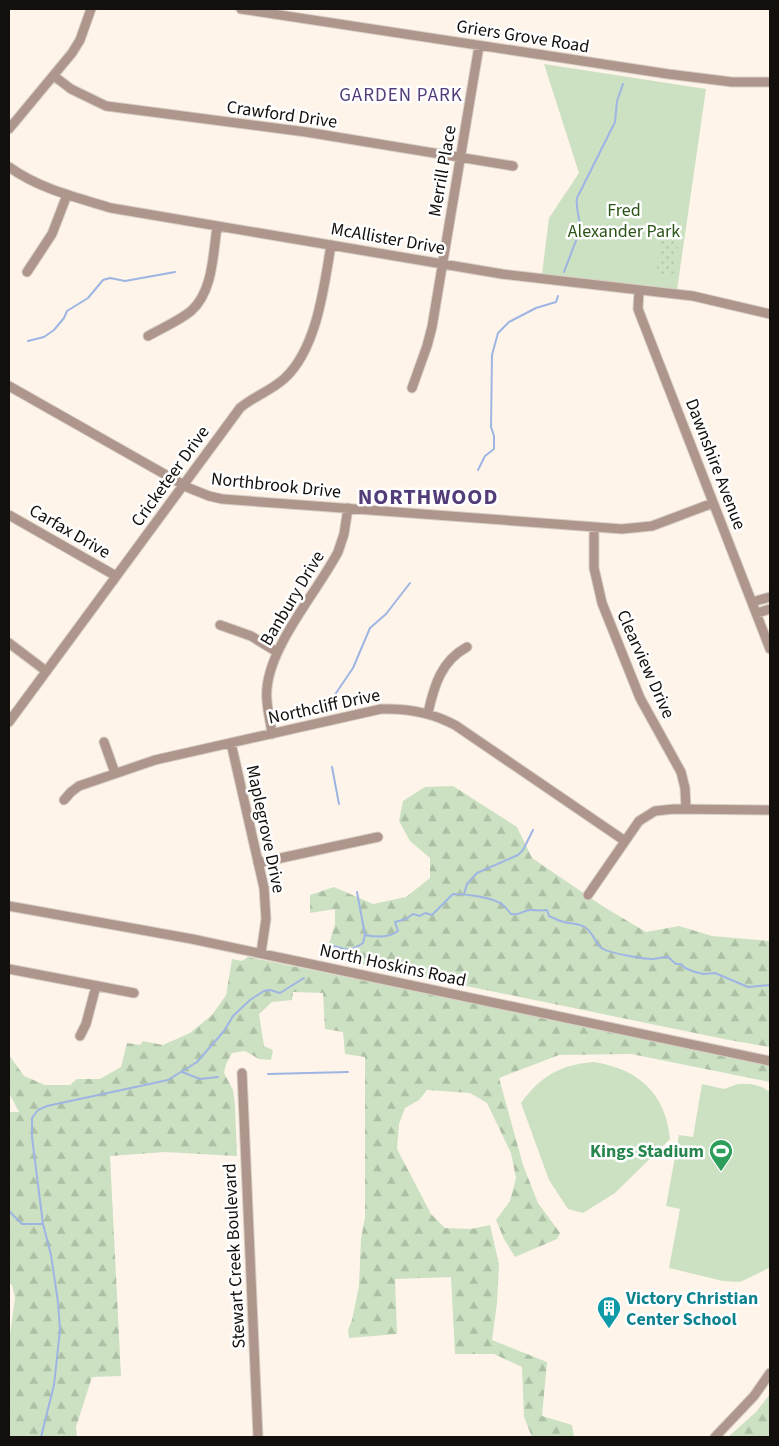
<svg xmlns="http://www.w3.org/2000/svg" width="779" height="1446" font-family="'Source Sans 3',sans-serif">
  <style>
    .forest { fill: url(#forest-firs) }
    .park { fill: #cbe1c2 }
    .garden { fill: url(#garden-dots) }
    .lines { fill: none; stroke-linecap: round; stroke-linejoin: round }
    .stream { stroke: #9eb5e3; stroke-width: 2 }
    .minor-casing { stroke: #d8cfc6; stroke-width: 11 }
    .minor { stroke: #ae968c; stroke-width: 9 }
    .labels { text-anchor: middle; stroke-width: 5; stroke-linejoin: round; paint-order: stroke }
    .street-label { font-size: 18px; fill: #120f0c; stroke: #fff }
    .park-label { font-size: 18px; fill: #2b5417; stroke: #fff }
    .leisure-label { font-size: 18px; font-weight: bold; fill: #27864d; stroke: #fff; text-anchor: end }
    .culture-label { font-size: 18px; font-weight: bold; fill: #0d838f; stroke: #fff; text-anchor: start }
    .neighbourhood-label { font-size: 19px; letter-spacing: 1px; fill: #523d79; stroke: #fff }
    .district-label { font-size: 22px; font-weight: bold; letter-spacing: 1px; fill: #523d79; stroke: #fff }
  </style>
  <defs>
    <pattern id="forest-firs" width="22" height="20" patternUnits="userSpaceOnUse" patternTransform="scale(1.25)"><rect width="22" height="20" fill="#cbe1c2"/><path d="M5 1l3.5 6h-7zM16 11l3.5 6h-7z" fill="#adc0a6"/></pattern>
    <pattern id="garden-dots" width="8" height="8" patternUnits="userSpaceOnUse" patternTransform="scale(1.25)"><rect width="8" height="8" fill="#cbe1c2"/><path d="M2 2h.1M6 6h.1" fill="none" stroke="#adc0a6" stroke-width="1.8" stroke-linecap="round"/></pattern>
  </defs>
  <rect width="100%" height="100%" fill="#fef4ea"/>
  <path class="forest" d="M453 786 517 827 532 858 604 907 646 932 679 926 712 936 770 941V1047L729 1040 325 957 335 924V909L310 913V895L334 887 373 904 406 897 430 878V858L410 841 399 821 403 801 425 787Z
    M248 957 738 1057 770 1066V1082L631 1054 559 1055 499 1078 523 1165 538 1203 560 1233 557 1239 515 1257 504 1239 496 1220 510 1201 516 1178 511 1153 487 1103 470 1093 427 1090 419 1100 405 1108 399 1124 397 1149 431 1214 445 1228 471 1229 490 1225 499 1264 497 1303 492 1340 547 1362 542 1416 572 1425 574 1437H532L524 1417 522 1367 494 1354H455L451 1277 395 1279 397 1334 349 1338 348 1330 352 1320 359 1286 361 1239 365 1217V1057L345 1054 343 1032 325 1029 323 993 293 992 292 1000 272 1002 259 1014 264 1046 273 1050 271 1060 259 1059 245 1051 232 1053 226 1064 224 1073 233 1090 235 1105 237 1156 165 1152 110 1156 121 1376 92 1377 76 1427 77 1437H9V1342L15 1298 12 1285 9 1282V1112H19L9 1093V1055L24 1076 45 1085H70L77 1079H100L121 1067 127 1043 140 1045 143 1041 163 1045 190 1033 212 1015 226 995 232 959 242 961Z
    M770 1394V1437H728L756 1412Z"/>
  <path class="park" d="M544 64 706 89 677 290 542 274 549 218 579 173Z
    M593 1062C637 1068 666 1093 670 1139L615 1193 583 1213 568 1209 549 1180 521 1103C540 1077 559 1065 593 1062Z
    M702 1084 724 1089 738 1084H751L762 1087 770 1092V1262L769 1268 740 1282 723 1281 669 1268 680 1209 666 1206 679 1135 693 1137Z"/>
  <path class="garden" d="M663 226 680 229 673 276 656 274Z"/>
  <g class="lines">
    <path class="stream" d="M564 272 580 230C581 219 575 210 577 198L615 122 617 101 623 84
      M28 341 44 337 54 330 64 318 67 311 88 298 103 280 110 278 125 281 175 272
      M478 470 485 456 494 449V436L491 427 492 355 498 333 509 322 536 308 556 302 558 296
      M332 699 353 668 370 628 386 614 410 583
      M332 767 339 804
      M464 894 467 884 477 873 518 855 523 850 533 830
      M365 935C375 937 389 938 398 931L395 922 406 919 413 914 420 916 425 913 432 915 453 894C466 894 493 897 503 905 506 907 508 911 511 914 519 916 523 910 531 910 537 910 540 911 547 910L549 916C554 918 559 921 564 922 571 924 579 923 586 928 594 933 595 945 603 949 610 953 643 959 652 959 657 959 662 957 668 957L676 964H681L685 968 695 972 704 974 715 973 748 987 770 985
      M323 948C339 940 341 958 363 943L365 935 357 892
      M182 1072 200 1079 218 1077
      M268 1074 348 1072
      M9 1211 22 1224H43
      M41 1437 54 1385 60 1330 58 1302 51 1255 43 1224 32 1137V1118L38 1110 47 1106 168 1080 197 1062 224 1031 233 1016 250 1000 264 991 270 990 280 993 304 978"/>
    <g class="minor-casing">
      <path id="minor" d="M241 9 668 74 732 82H770
        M54 76 71 89 106 106 306 132 513 166
        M9 129 72 53 80 40 91 9
        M9 167C40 189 75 197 111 208L502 274 693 296 770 314
        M27 272 52 234 67 195
        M639 291 638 309 770 649
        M148 336C162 328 179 321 191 311 213 292 213 254 217 227
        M9 386 189 488 209 496 222 499 622 529 652 526 713 503
        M412 388 427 346 432 327 479 46
        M9 515 116 576
        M594 527V568L602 603 640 698 681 772 685 788 686 809
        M752 602 770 597
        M757 613 770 609
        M220 625 251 636 277 652
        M9 643 46 671
        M428 713C434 686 441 661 467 647
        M9 722 240 408C254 396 271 391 285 378 317 348 324 287 331 245
        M272 734C270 718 265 703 267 688 271 644 317 592 338 552L344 534 348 508
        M104 742 115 773
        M231 743 264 888 266 919 261 953
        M64 800 71 792 79 786 155 760 381 709C408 708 431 712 455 725L625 841
        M258 863 378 837
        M588 895 639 821 655 811 674 809 770 810
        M9 906 192 939 770 1061
        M9 969 134 993
        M80 1036 86 1024 96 986
        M242 1073 258 1437
        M715 1437 754 1396 770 1373"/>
    </g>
    <use href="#minor" class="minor"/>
  </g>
  <defs>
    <g id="stadium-pin" transform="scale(1.25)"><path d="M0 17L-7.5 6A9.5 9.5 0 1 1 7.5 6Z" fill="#2e9e5b" stroke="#fff"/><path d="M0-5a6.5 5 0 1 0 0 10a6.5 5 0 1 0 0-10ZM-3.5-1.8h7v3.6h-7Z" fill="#fff"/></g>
    <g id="building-pin" transform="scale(1.25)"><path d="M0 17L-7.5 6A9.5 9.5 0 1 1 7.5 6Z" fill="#0f9aa8" stroke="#fff"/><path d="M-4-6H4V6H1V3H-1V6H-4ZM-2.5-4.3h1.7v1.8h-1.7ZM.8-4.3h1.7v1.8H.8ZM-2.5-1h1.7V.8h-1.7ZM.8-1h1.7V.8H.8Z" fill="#fff"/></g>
  </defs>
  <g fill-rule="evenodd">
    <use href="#stadium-pin" x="721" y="1151"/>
    <use href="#building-pin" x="609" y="1308"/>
  </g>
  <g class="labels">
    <g class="street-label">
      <text transform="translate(523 36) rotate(9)" y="6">Griers Grove Road</text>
      <text transform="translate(282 114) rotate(8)" y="6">Crawford Drive</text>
      <text transform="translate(442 171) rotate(-80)" y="6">Merrill Place</text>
      <text transform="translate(388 238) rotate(10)" y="6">McAllister Drive</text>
      <text transform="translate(716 464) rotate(69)" y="6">Dawnshire Avenue</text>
      <text transform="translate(170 476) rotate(-54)" y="6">Cricketeer Drive</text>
      <text transform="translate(276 485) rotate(6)" y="6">Northbrook Drive</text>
      <text transform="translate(70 531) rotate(30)" y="6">Carfax Drive</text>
      <text transform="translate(292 598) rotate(-59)" y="6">Banbury Drive</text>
      <text transform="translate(646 664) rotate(66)" y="6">Clearview Drive</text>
      <text transform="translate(324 706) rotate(-12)" y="6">Northcliff Drive</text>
      <text transform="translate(266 829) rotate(78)" y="6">Maplegrove Drive</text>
      <text transform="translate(393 965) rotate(12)" y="6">North Hoskins Road</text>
      <text transform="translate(234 1256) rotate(-93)" y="6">Stewart Creek Boulevard</text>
    </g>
    <g class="park-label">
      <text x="624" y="216">Fred<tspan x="624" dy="21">Alexander Park</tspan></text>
    </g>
    <g class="leisure-label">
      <text x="704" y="1157">Kings Stadium</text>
    </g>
    <g class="culture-label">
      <text x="626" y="1304">Victory Christian<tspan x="626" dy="21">Center School</tspan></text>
    </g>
    <g class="neighbourhood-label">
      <text x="401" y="101">GARDEN PARK</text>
    </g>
    <g class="district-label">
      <text x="428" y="504">NORTHWOOD</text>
    </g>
  </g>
  <rect width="779" height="1446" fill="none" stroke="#120f0c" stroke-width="20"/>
</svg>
